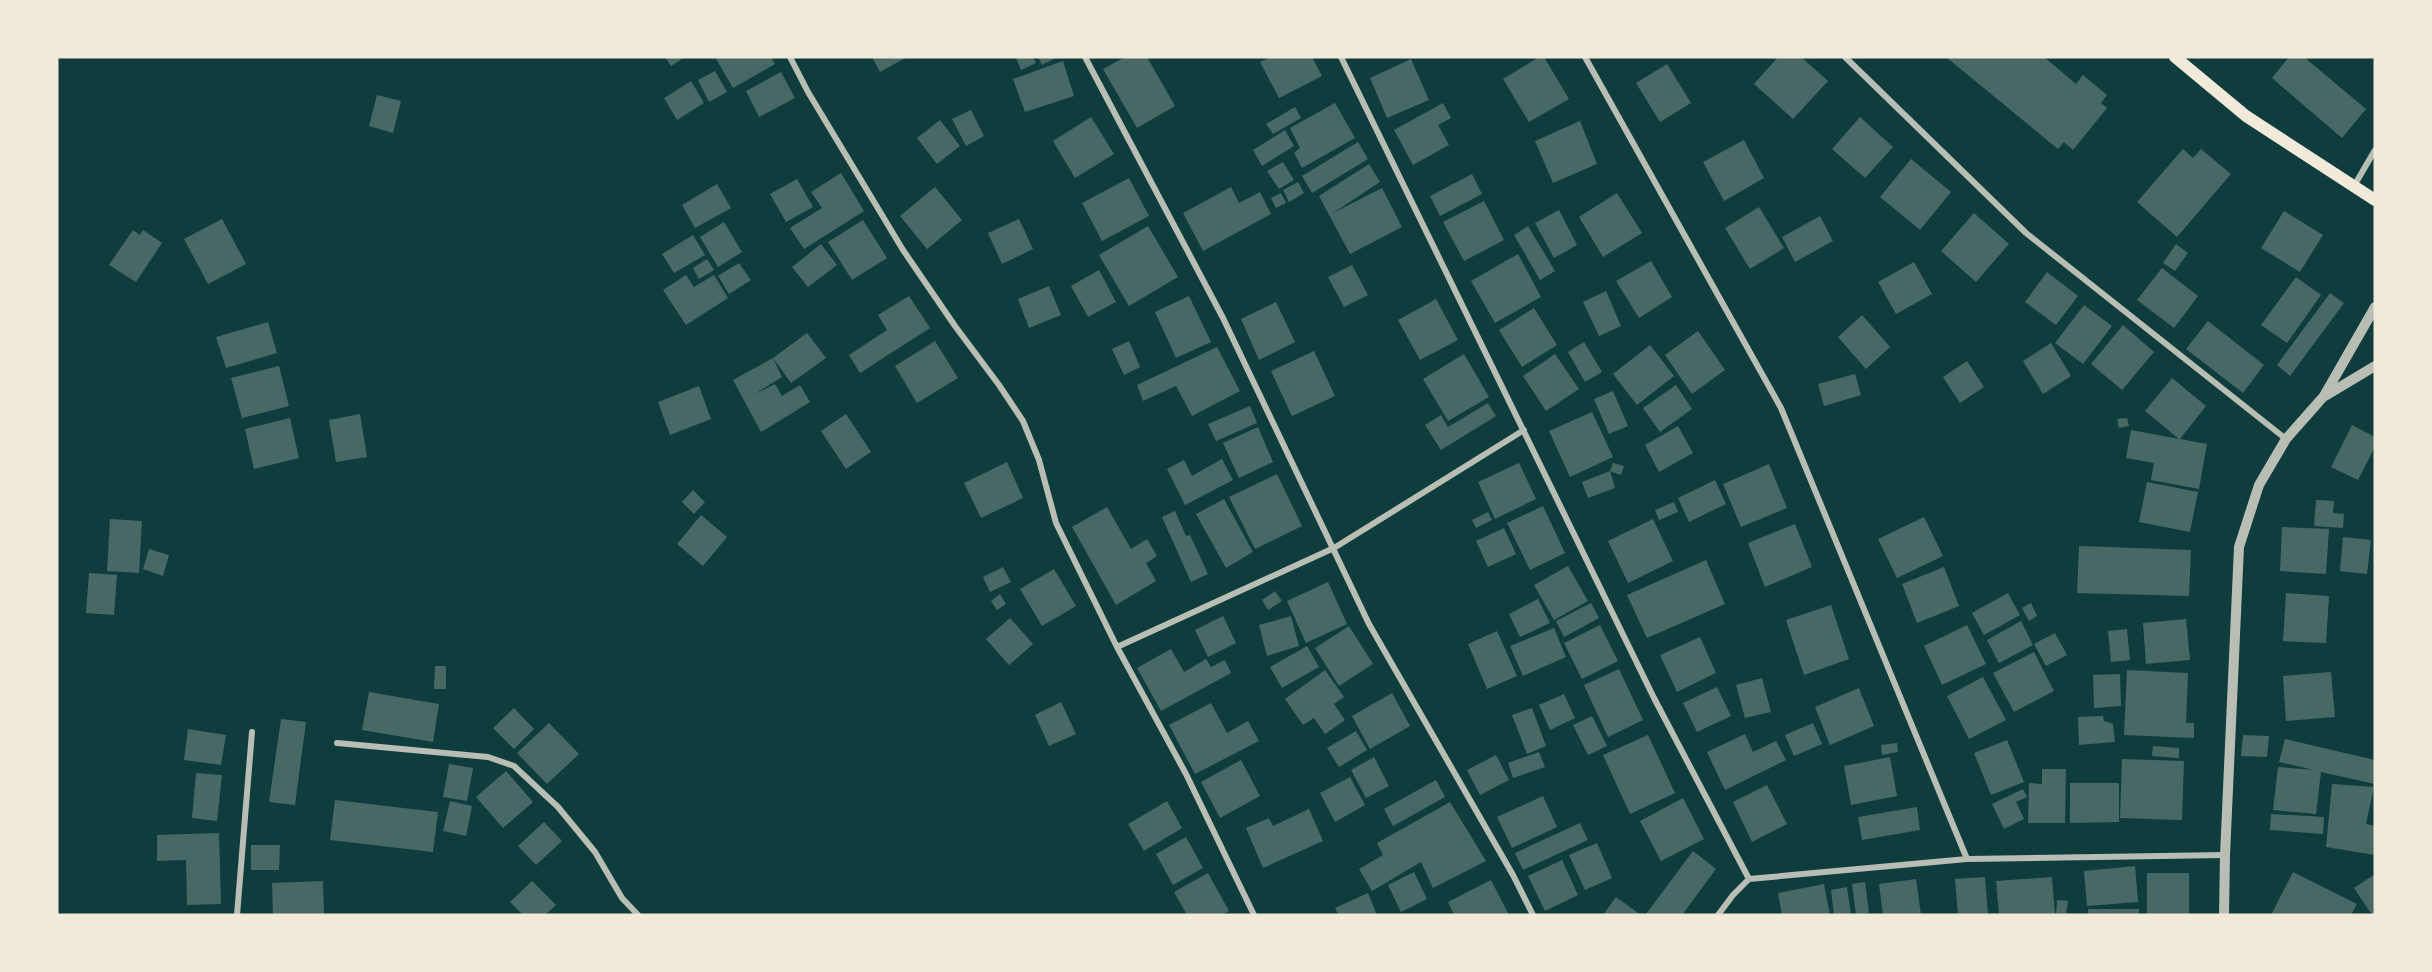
<svg xmlns="http://www.w3.org/2000/svg" width="2432" height="972" font-family="Montserrat,sans-serif">
  <style>
    .building { fill: #486865 }
    .lines { fill: none; stroke-linecap: round; stroke-linejoin: round }
    .minor { stroke: #b8beb3; stroke-width: 6 }
    .tertiary { stroke: #b8beb3; stroke-width: 10 }
    .secondary { stroke: #f1e9da; stroke-width: 12 }
  </style>
  <rect width="100%" height="100%" fill="#0f3d3e"/>
  <path class="building" d="M665 57H685L671 66Z
    M715 57H771L775 64 733 88Z
    M872 57H907L880 72Z
    M1019 57H1033L1036 63 1021 70 1016 58Z
    M1038 57H1058L1042 65Z
    M1125 57H1147L1175 106 1137 128 1103 69Z
    M1271 57H1312L1322 76 1279 98 1260 62Z
    M1539 57H1544L1569 99 1529 122 1503 79Z
    M1778 57H1801L1828 81 1793 119 1754 84Z
    M1946 57H2044L2076 84 2083 75 2107 95 2101 103 2107 108 2073 150 2064 142 2058 149Z
    M2289 57H2304L2366 109 2342 138 2272 78Z
    M1411 59 1429 100 1387 118 1370 78Z
    M1063 61 1074 96 1025 112 1013 79Z
    M1667 64 1691 103 1660 122 1636 83Z
    M715 71 727 92 709 102 698 80Z
    M781 72 795 98 759 117 746 91Z
    M691 81 704 103 677 120 664 98Z
    M377 95 401 101 393 133 369 126Z
    M1335 103 1355 138 1302 168 1294 153 1300 148 1290 128Z
    M1443 103 1451 118 1438 125 1449 145 1413 165 1394 130Z
    M1295 107 1301 118 1273 134 1266 124Z
    M971 110 984 136 966 146 952 119Z
    M1091 117 1114 154 1075 178 1053 141Z
    M1860 117 1893 147 1865 178 1832 149Z
    M940 120 960 146 937 164 917 138Z
    M1580 121 1597 164 1553 183 1535 141Z
    M1285 130 1294 146 1262 166 1253 150Z
    M1744 140 1764 178 1724 201 1703 162Z
    M1358 142 1368 159 1312 193 1302 176Z
    M2183 149 2193 158 2201 149 2231 174 2177 237 2137 202Z
    M1911 159 1951 192 1920 230 1880 197Z
    M1283 162 1294 180 1279 189 1267 171Z
    M1369 164 1380 182 1333 213 1382 188 1402 227 1350 254 1319 196Z
    M841 173 864 211 804 249 790 228 822 208 811 192Z
    M1472 174 1482 194 1440 216 1430 196Z
    M1129 178 1149 216 1102 241 1082 203Z
    M797 179 813 207 786 222 770 194Z
    M1298 182 1304 193 1289 202 1283 190Z
    M717 184 731 208 695 228 682 205Z
    M935 187 962 220 927 249 900 216Z
    M1231 187 1239 203 1260 192 1271 214 1203 251 1183 213Z
    M1281 193 1286 203 1276 208 1271 198Z
    M1617 193 1642 233 1603 257 1579 217Z
    M1484 201 1504 240 1464 261 1443 222Z
    M1759 207 1784 248 1750 269 1725 228Z
    M1559 210 1577 245 1554 258 1535 223Z
    M2284 211 2323 235 2300 272 2261 248Z
    M1974 213 2009 244 1976 282 1941 251Z
    M1820 216 1833 241 1795 262 1782 237Z
    M222 219 246 264 208 284 184 239Z
    M1019 219 1033 249 1002 264 988 233Z
    M863 220 887 258 852 280 828 242Z
    M724 222 742 252 718 267 700 237Z
    M1148 226 1178 277 1129 306 1099 255Z
    M1528 226 1555 271 1540 280 1514 235Z
    M133 230 140 235 143 230 162 243 136 282 109 265Z
    M693 235 705 255 674 273 662 254Z
    M821 244 837 265 808 287 792 267Z
    M2176 244 2188 253 2175 271 2163 263Z
    M1518 254 1541 297 1495 323 1471 281Z
    M707 259 714 270 699 279 693 268Z
    M1651 261 1672 297 1639 318 1616 281Z
    M1914 262 1932 294 1896 314 1878 282Z
    M739 263 751 280 729 294 718 276Z
    M1352 265 1368 295 1344 307 1328 277Z
    M2162 268 2198 296 2174 328 2137 300Z
    M1099 270 1116 302 1088 317 1071 286Z
    M2047 272 2078 296 2056 325 2025 302Z
    M686 275 694 287 714 275 728 298 686 325 663 290Z
    M2296 277 2321 295 2287 343 2261 325Z
    M1049 286 1061 315 1029 328 1018 299Z
    M1606 291 1621 326 1599 336 1583 302Z
    M2330 293 2344 303 2290 376 2277 365Z
    M909 296 930 328 860 373 849 355 887 330 878 315Z
    M1189 296 1211 342 1176 358 1155 312Z
    M1436 299 1458 340 1420 360 1398 320Z
    M1276 302 1295 342 1259 360 1241 319Z
    M2084 305 2112 326 2083 364 2055 343Z
    M1534 308 1557 345 1522 367 1499 330Z
    M1862 315 1890 347 1866 369 1838 337Z
    M2208 321 2264 365 2243 393 2186 349Z
    M268 322 277 353 226 368 216 337Z
    M2123 325 2154 352 2122 390 2091 364Z
    M1698 331 1725 370 1692 394 1665 355Z
    M807 333 826 358 791 383 773 358Z
    M935 341 958 378 917 403 895 366Z
    M1129 341 1140 367 1124 375 1112 349Z
    M1584 342 1602 372 1585 382 1568 352Z
    M2051 343 2071 376 2043 394 2023 361Z
    M1650 345 1674 376 1637 405 1613 374Z
    M1217 347 1240 391 1192 416 1176 386 1143 401 1137 385Z
    M1314 351 1335 396 1292 416 1271 371Z
    M1464 354 1489 397 1448 421 1423 379Z
    M1555 354 1579 389 1546 411 1523 376Z
    M773 358 782 377 755 394 775 384 782 396 800 385 810 402 761 432 733 380Z
    M1967 361 1984 387 1960 403 1943 377Z
    M279 366 289 406 242 418 231 378Z
    M1855 374 1861 395 1824 406 1818 384Z
    M2172 378 2206 406 2180 439 2207 444 2199 489 2151 480 2154 463 2126 458 2131 430 2179 439 2145 411Z
    M1676 385 1692 409 1660 432 1643 408Z
    M699 386 711 419 670 435 658 402Z
    M1613 391 1628 426 1609 434 1594 399Z
    M1488 403 1496 416 1441 450 1425 425 1441 415 1448 427Z
    M1250 406 1257 423 1216 441 1208 424Z
    M1592 412 1613 457 1570 477 1549 431Z
    M360 414 367 457 336 462 329 420Z
    M846 414 871 452 846 469 821 431Z
    M290 418 299 458 254 469 245 429Z
    M2127 418 2129 426 2119 428 2117 419Z
    M2352 425 2375 437V447L2358 480 2331 467Z
    M1678 426 1693 453 1659 472 1645 445Z
    M1258 427 1273 462 1239 478 1223 443Z
    M1222 459 1233 480 1185 505 1167 469 1184 460 1192 476Z
    M1007 462 1023 498 981 518 964 483Z
    M1519 463 1536 499 1495 519 1478 482Z
    M1613 463 1624 466 1621 475 1610 471Z
    M1769 464 1787 508 1741 527 1723 484Z
    M1610 471 1615 488 1588 498 1582 482Z
    M1277 474 1302 526 1255 549 1229 497Z
    M1715 480 1726 504 1689 522 1678 498Z
    M2147 482 2198 492 2190 532 2139 522Z
    M693 490 705 502 694 514 682 502Z
    M1224 499 1253 552 1226 568 1196 514Z
    M2316 500 2334 501 2333 513 2344 514 2343 528 2314 526Z
    M1674 502 1678 512 1659 520 1655 510Z
    M1543 506 1565 553 1530 570 1507 523Z
    M1107 507 1131 549 1147 539 1157 556 1146 563 1156 581 1116 605 1072 527Z
    M1175 511 1186 536 1190 535 1208 574 1191 582 1162 517Z
    M1488 512 1492 520 1476 528 1472 520Z
    M701 515 727 537 703 566 677 544Z
    M1924 517 1943 556 1897 578 1878 539Z
    M110 519 142 521 139 573 107 571Z
    M1653 519 1673 561 1628 583 1608 541Z
    M1795 524 1812 567 1765 587 1748 543Z
    M2282 527 2329 529 2326 574 2280 571Z
    M1504 528 1516 554 1488 567 1476 541Z
    M2343 537 2371 540 2367 574 2340 571Z
    M2079 546 2191 550 2189 596 2077 593Z
    M149 549 169 555 163 576 143 569Z
    M1706 560 1725 604 1647 638 1627 595Z
    M1568 566 1588 601 1554 620 1534 585Z
    M1003 567 1011 582 990 592 983 577Z
    M1944 567 1959 606 1917 623 1902 584Z
    M1054 569 1076 606 1042 626 1020 589Z
    M89 573 117 575 114 615 86 613Z
    M1328 582 1347 624 1306 643 1287 601Z
    M1275 591 1282 601 1268 610 1262 600Z
    M2008 593 2020 615 1984 635 1972 613Z
    M2286 593 2329 596 2326 643 2283 641Z
    M1000 594 1006 604 997 610 991 601Z
    M1538 599 1550 623 1520 637 1509 614Z
    M1591 603 1599 618 1564 637 1556 621Z
    M2031 603 2037 616 2029 621 2022 608Z
    M1831 605 1849 659 1804 675 1786 620Z
    M1223 616 1236 643 1208 657 1195 630Z
    M1291 616 1299 646 1267 656 1259 625Z
    M1010 618 1033 644 1009 665 986 639Z
    M2186 619 2190 660 2146 664 2143 623Z
    M2021 621 2033 645 1999 663 1987 640Z
    M1600 625 1618 661 1582 679 1564 643Z
    M1967 625 1986 664 1942 685 1924 646Z
    M1349 626 1373 664 1339 686 1315 648Z
    M1554 628 1566 657 1523 676 1510 646Z
    M2127 629 2130 660 2111 662 2108 631Z
    M1497 631 1517 676 1487 689 1468 644Z
    M2055 633 2067 655 2046 666 2034 644Z
    M1700 637 1716 673 1677 692 1660 655Z
    M1307 646 1319 667 1282 688 1270 667Z
    M1171 649 1184 672 1206 659 1211 667 1225 660 1231 673 1161 711 1137 668Z
    M2034 652 2054 691 2014 712 1993 673Z
    M435 666H446V689H434Z
    M1619 669 1643 720 1608 737 1584 685Z
    M1325 670 1344 697 1334 704 1345 720 1325 734 1314 718 1303 725 1285 699Z
    M2127 670 2188 673 2186 723H2194V738L2124 735Z
    M2331 672 2335 717 2286 721 2283 676Z
    M2120 674 2121 706 2094 708 2093 675Z
    M1983 677 2006 720 1969 739 1947 696Z
    M1762 678 1771 712 1745 718 1736 685Z
    M1717 687 1731 716 1697 732 1683 703Z
    M1859 688 1874 726 1830 745 1815 707Z
    M369 692 439 704 433 742 362 730Z
    M1392 693 1410 726 1370 749 1352 716Z
    M1564 694 1575 718 1550 730 1539 705Z
    M1061 702 1076 734 1049 746 1035 715Z
    M1211 703 1227 733 1248 721 1259 741 1195 774 1169 725Z
    M514 708 534 729 514 749 493 728Z
    M1532 708 1546 746 1527 754 1512 715Z
    M1592 716 1607 746 1588 755 1573 725Z
    M2103 716 2104 721 2113 724 2115 742 2079 745 2078 717Z
    M281 719 306 722 295 805 269 802Z
    M549 723 579 754 547 784 517 753Z
    M1813 723 1822 744 1794 756 1785 735Z
    M188 729 226 735 221 765 184 760Z
    M1356 731 1367 750 1339 767 1327 748Z
    M1745 734 1753 752 1776 741 1786 760 1725 790 1707 752Z
    M1648 735 1675 793 1630 814 1603 755Z
    M2243 735 2269 736 2267 757 2241 756Z
    M2285 739 2375 760V784L2321 772 2316 814 2273 810 2278 767 2314 770 2279 762Z
    M2007 740 2024 782 1991 795 1974 753Z
    M1897 743 1898 752 1882 755 1881 745Z
    M2153 746 2179 748V758L2152 756Z
    M1539 752 1545 767 1513 778 1508 763Z
    M1496 755 1509 780 1480 795 1467 770Z
    M1374 757 1389 786 1366 798 1351 770Z
    M1890 757 1897 796 1851 805 1844 766Z
    M2122 759 2184 761 2182 820 2120 818Z
    M1241 760 1260 796 1220 818 1201 782Z
    M449 764 473 768 467 801 443 797Z
    M2042 769H2066L2065 823H2028L2029 783 2042 784Z
    M506 771 533 802 503 828 476 797Z
    M196 773 222 775 217 821 192 818Z
    M1350 777 1365 805 1335 822 1320 793Z
    M1436 780 1445 797 1393 826 1384 809Z
    M2070 783H2119V822L2070 823Z
    M2332 784 2374 787 2366 824 2375 826V855L2326 847Z
    M1767 785 1787 824 1752 842 1733 802Z
    M2023 789 2027 797 2016 802 2024 819 2004 829 1992 804Z
    M1543 796 1557 827 1512 848 1497 817Z
    M1683 798 1704 839 1661 861 1640 821Z
    M335 800 438 812 433 852 330 840Z
    M450 801 472 806 466 836 443 831Z
    M1167 801 1182 828 1144 851 1128 824Z
    M1450 802 1486 861 1433 888 1421 862 1372 891 1359 869 1383 855 1377 843Z
    M1917 807 1920 830 1862 840 1858 817Z
    M1309 809 1323 841 1263 868 1246 828 1269 818 1273 826Z
    M2271 814 2324 817 2323 834 2270 830Z
    M544 822 562 841 536 865 518 846Z
    M1580 823 1588 840 1523 870 1515 853Z
    M219 833 221 904 187 905 186 860 157 861V835Z
    M1186 837 1203 868 1173 885 1156 854Z
    M1597 843 1612 878 1585 890 1569 855Z
    M251 845H280L279 870H251Z
    M1693 851 1716 869 1682 915H1647L1646 914Z
    M1562 860 1578 895 1545 911 1528 876Z
    M2135 866 2138 902 2087 906 2084 871Z
    M1414 872 1427 899 1401 912 1388 885Z
    M2293 872 2357 904 2351 915H2271Z
    M1208 873 1229 911 1221 915H1187L1174 892Z
    M2147 873H2189V915H2147Z
    M2375 874V915H2372L2354 888Z
    M1985 877 1988 915H1958L1955 879Z
    M2052 877 2055 915H1999L1996 881Z
    M1916 879 1921 915H1883L1879 884Z
    M1491 880 1509 915H1454L1448 902Z
    M323 881 324 915H273L272 883Z
    M532 881 556 905 545 915H523L510 902Z
    M1865 882 1869 913 1856 915 1852 884Z
    M1824 884 1830 915H1782L1778 893Z
    M1847 887 1851 915H1834L1831 890Z
    M1368 893 1377 915H1339L1335 908Z
    M1616 897 1641 915H1603Z
    M2057 900 2068 901 2066 915H2056Z
    M2088 909H2139V915H2088Z"/>
  <g class="lines">
    <path class="minor" d="M790 57 808 92 903 250 955 326 999 385 1023 421 1039 460 1056 523 1117 647 1186 774 1254 915
      M1085 57 1223 318 1369 624 1513 875 1533 915
      M1341 57 1654 698 1749 879
      M1585 57 1781 408 1967 859
      M1845 57 2026 233 2286 439
      M2354 186 2375 150
      M1117 647 1334 548 1524 430
      M337 743 488 757 514 766 558 807 595 852 622 898 638 915
      M237 915 252 732
      M1718 915 1733 895 1749 879 1967 859 2225 855"/>
    <path class="tertiary" d="M2325 396 2375 366
      M2224 915 2225 855 2239 547 2259 485 2286 439 2324 396 2375 307"/>
    <path class="secondary" d="M2175 57 2246 116 2375 200"/>
  </g>
  <rect width="2432" height="972" fill="none" stroke="#f1e9da" stroke-width="117"/>
</svg>
